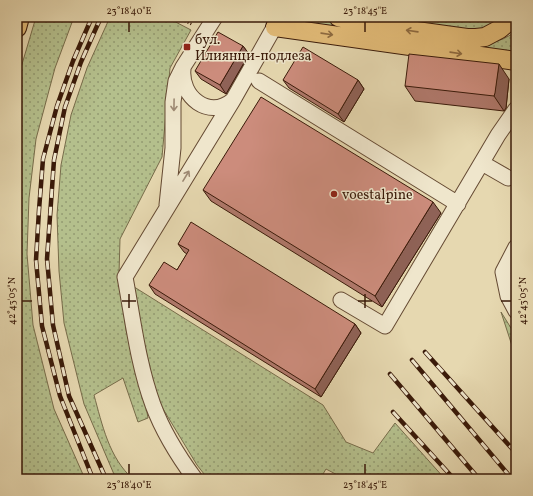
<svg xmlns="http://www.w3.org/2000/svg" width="533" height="496" font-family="Vollkorn,serif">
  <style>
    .grass { fill: url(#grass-dots); stroke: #776c4a }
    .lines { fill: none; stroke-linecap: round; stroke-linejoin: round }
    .minor-casing { stroke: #654a33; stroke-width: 17 }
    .major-casing { stroke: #3a1a09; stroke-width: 20 }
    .path { stroke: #3a1a09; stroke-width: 2.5; stroke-dasharray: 1 2; stroke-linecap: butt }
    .minor { stroke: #efe6cc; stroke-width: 15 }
    .major { stroke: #e3bc78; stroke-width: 18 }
    .rail-casing { stroke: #3a1a09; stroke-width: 4.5 }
    .rail { stroke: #efe6cc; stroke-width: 3; stroke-dasharray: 9; stroke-linecap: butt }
    .wall { fill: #af786b; stroke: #3a1a09 }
    .shaded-wall { fill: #8f6257; stroke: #3a1a09 }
    .building { fill: #cc8c7c; stroke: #3a1a09 }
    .oneway { stroke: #8e6b40 }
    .oneway2 { stroke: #9e8a74 }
    .ticks { fill: none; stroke: #3a1a09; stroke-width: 1.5 }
    .poi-dot { fill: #8f2418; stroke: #efe6cc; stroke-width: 1.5 }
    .labels { text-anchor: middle; stroke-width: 3; stroke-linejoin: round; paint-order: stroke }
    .poi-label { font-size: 14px; fill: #3a1a09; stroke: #efe6cc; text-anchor: start }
    .neatline { fill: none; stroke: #3a1a09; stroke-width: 1.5 }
    .ticks-label { font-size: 10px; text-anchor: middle; fill: #3a1a09 }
  </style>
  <defs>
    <pattern id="grass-dots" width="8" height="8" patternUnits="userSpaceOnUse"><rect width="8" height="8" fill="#b4bf8c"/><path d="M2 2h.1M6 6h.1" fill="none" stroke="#939a71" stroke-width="1.8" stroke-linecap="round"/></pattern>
  </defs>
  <rect width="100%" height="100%" fill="#e6d8b0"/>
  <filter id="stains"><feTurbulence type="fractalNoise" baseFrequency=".005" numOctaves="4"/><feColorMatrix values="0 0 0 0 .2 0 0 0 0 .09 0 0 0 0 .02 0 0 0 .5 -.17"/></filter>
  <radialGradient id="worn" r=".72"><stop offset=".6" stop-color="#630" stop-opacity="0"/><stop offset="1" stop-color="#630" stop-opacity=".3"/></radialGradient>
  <path class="grass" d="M36 17H74L55 68 36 139 29 198 27 254 33 325 54 409 85 479H17V81Z
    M110 17H166L191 30 170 68 162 157 120 239 119 274 126 330 145 401 148 418 138 422 123 378 94 395C102 424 109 458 133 479H116L84 404 64 323 59 271 57 215 61 165 71 115 87 68Z
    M296 17H321L339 25 488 44 503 39 516 32V54L307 25Z
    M365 17H501L499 20 481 29 458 32Z
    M131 285 323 405 346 442 373 453 395 423 445 479H345L326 469 320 479H208L197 465 157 399Z
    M501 312 516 336V358Z"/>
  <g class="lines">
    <g class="minor-casing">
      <path id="minor" d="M183 69C180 97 209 120 233 100L280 17
        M259 81 458 204
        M482 163 508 178
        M167 205 173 148V102L176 81 183 67 215 17
        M516 247 503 272 508 296 516 311
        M341 300 385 326 498 135 516 109
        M195 479C178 456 163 432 153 405 138 364 133 320 125 277L233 100"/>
    </g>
    <g class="major-casing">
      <path id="major" d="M338 17 365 24
        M354 17 369 24 380 26 467 38H476L485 37 500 29 514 17
        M275 27 516 61
        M17 28 20 17"/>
    </g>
    <path class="path" d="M177 17 193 25"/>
    <use href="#minor" class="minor"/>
    <use href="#major" class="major"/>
    <g class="rail-casing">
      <path id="rail" d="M92 17 73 61 57 106 43 159 39 210 36 260 42 326 60 396 93 479
        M101 17 81 62 65 107 54 160 47 259 53 325 69 396 106 479
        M425 352 516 453
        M412 360 512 479
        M390 374 479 479
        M393 412 454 479"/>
    </g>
    <use href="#rail" class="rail"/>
  </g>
  <path class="wall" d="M243 46 249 54 226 94 201 79 195 71Z
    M509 79 506 108 504 111 415 101 405 86Z
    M283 80H358L364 89 344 122 289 88Z
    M203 190 441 213 382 307 211 201Z
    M178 244 355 324 361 333 321 397 155 294 149 285 177 270 187 254 184 252Z"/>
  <path class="shaded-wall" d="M243 46 249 54 226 94 220 85Z
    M499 64 509 79 506 108 504 111 494 96Z
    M358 80 364 89 344 122 338 114Z
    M433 202 441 213 382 307 375 296Z
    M355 324 361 333 321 397 315 389Z"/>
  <path class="building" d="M218 32 243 46 220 85 195 71Z
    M303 47 358 80 338 114 283 80Z
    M409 54 499 64 495 93 494 96 405 86Z
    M261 97 433 202 375 296 203 190Z
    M191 222 355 324 315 389 149 285 164 262 177 270 189 250 178 244Z
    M516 278V287L513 285Z"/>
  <defs><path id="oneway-shaft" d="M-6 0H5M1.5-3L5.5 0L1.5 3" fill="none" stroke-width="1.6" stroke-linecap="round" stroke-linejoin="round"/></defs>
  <g class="oneway">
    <use href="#oneway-shaft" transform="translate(412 31) rotate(-172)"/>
    <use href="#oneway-shaft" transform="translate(327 34) rotate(8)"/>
    <use href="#oneway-shaft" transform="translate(456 53) rotate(8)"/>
  </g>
  <g class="oneway2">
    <use href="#oneway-shaft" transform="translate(174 105) rotate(91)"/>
    <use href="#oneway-shaft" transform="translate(186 176) rotate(-59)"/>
  </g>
  <path class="ticks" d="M129 22V32M365 22V32M129 294V308M365 294V308M22 301H32M122 301H136M358 301H372M501 301H511M129 464V474M365 464V474"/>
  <g class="poi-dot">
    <rect x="183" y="43" width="8" height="8" rx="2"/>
    <circle cx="334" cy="194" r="4"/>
  </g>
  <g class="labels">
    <g class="poi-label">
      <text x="195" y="44">бул.<tspan x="195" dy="16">Илиянци-подлеза</tspan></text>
      <text x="342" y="199">voestalpine</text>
    </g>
  </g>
  <rect width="533" height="496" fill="none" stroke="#e6d8b0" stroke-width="44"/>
  <rect x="22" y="22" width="489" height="452" class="neatline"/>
  <g class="ticks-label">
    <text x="129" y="14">23°18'40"E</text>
    <text x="365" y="14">23°18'45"E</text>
    <text transform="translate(11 301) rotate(-90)" y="4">42°43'05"N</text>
    <text transform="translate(522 301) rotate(-90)" y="4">42°43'05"N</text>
    <text x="129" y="488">23°18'40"E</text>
    <text x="365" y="488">23°18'45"E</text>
  </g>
  <rect width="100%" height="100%" filter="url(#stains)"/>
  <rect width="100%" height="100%" fill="url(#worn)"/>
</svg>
